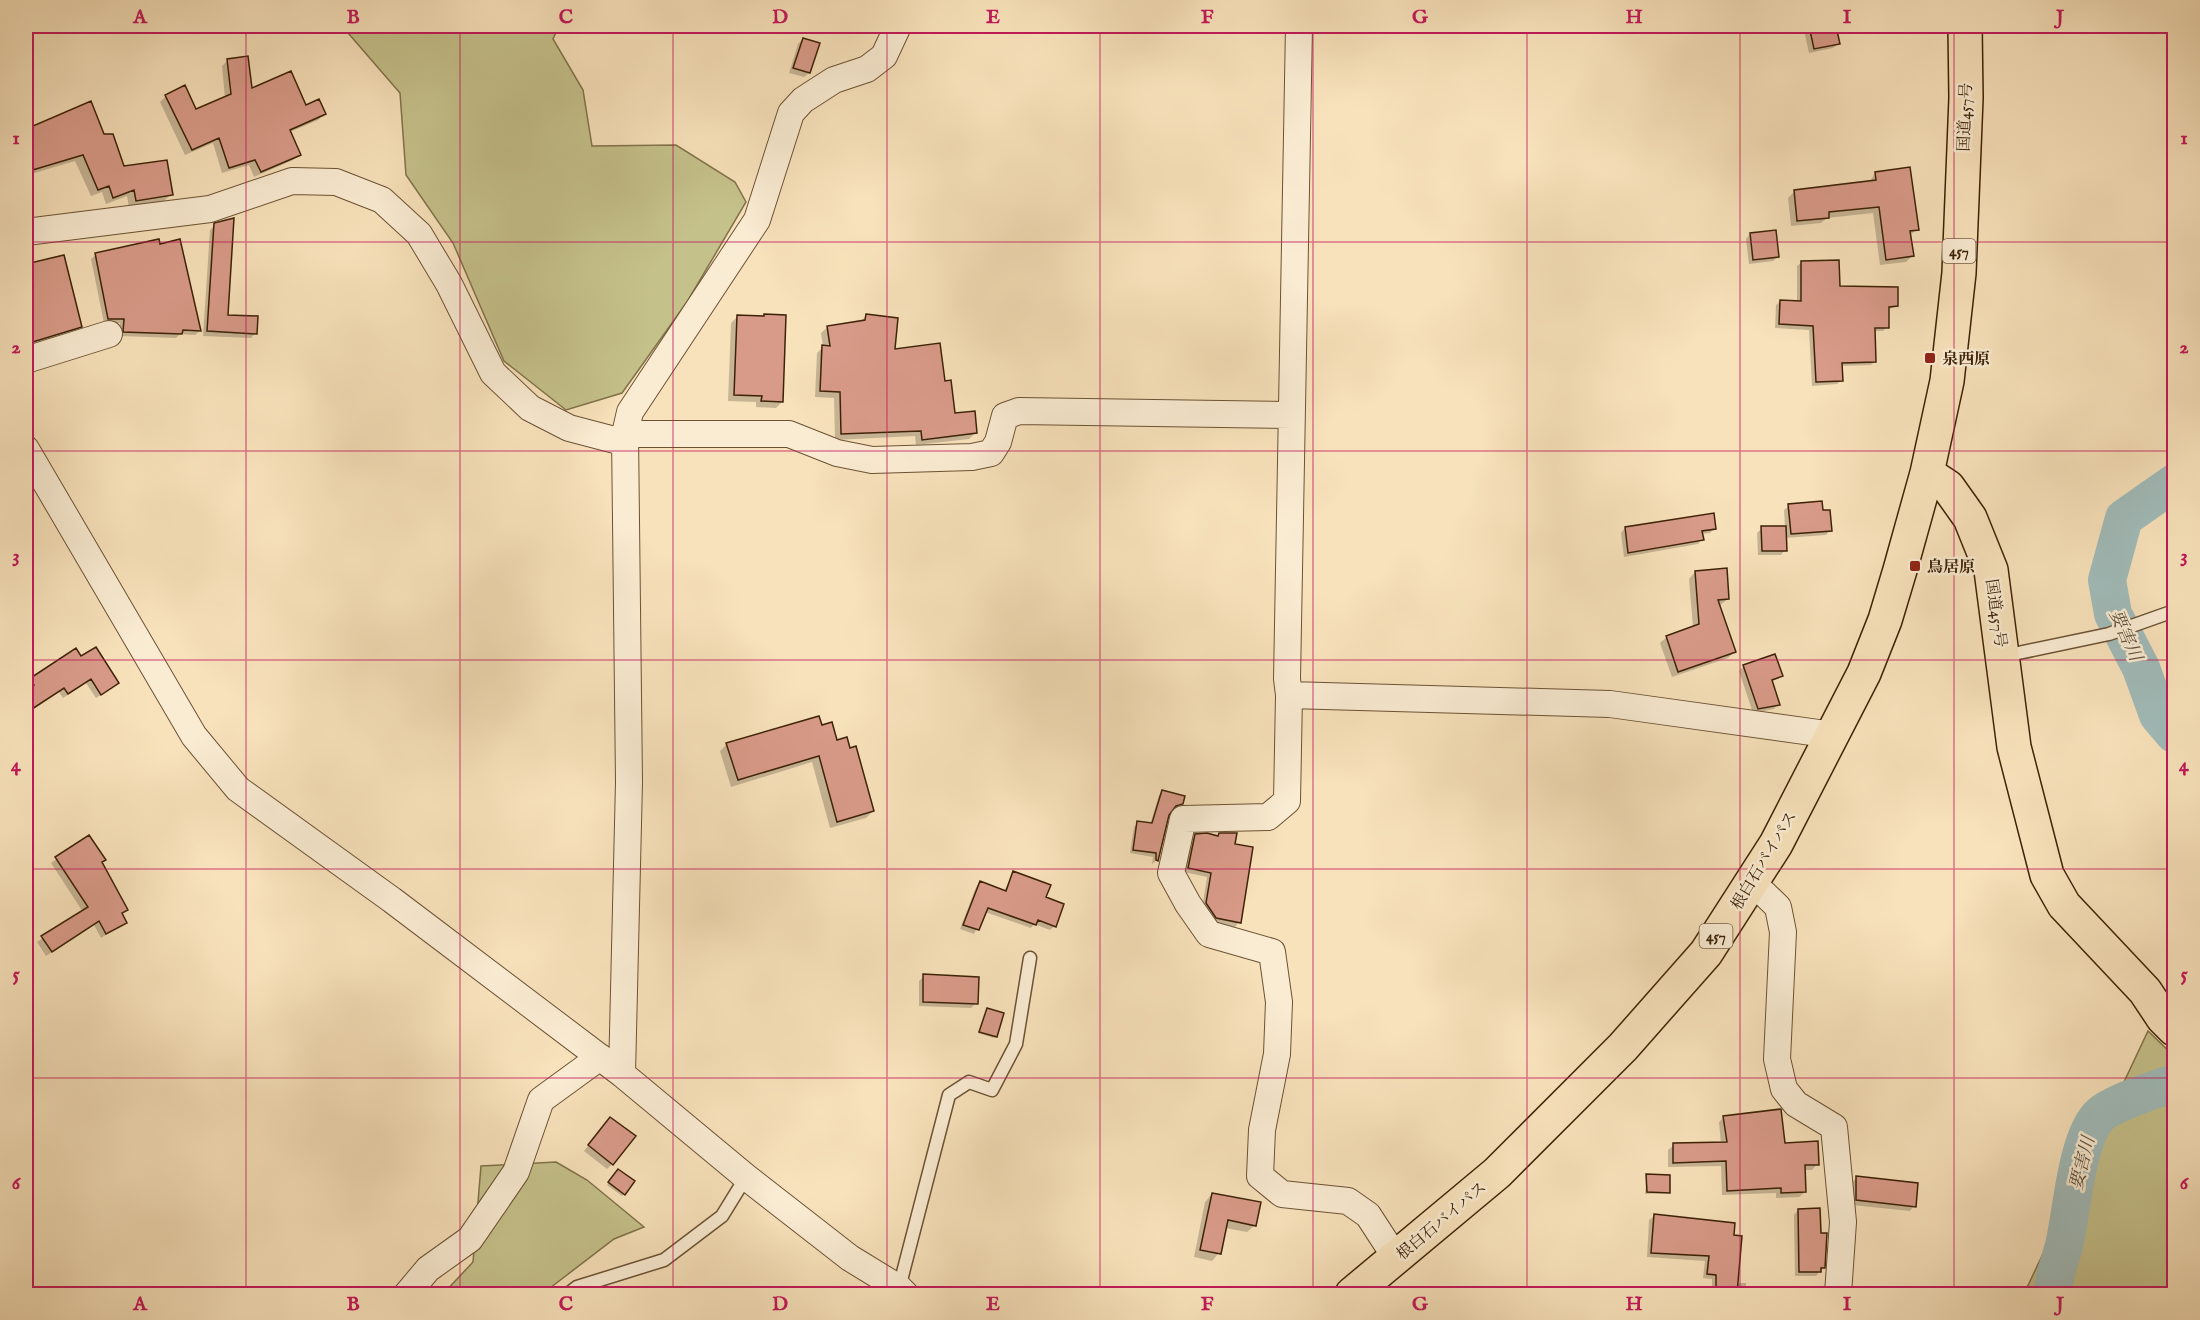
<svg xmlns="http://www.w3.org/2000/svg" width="2200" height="1320" font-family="'IM FELL English','Noto Serif JP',serif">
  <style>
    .green { fill: #c5c18b; stroke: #817249; stroke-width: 1.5 }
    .shadow { fill: #0003 }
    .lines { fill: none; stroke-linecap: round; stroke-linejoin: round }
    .river { stroke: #a1bcba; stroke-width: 38 }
    .building { fill: #d99b89; stroke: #3d2207; stroke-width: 1.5 }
    .lane-casing { stroke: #6c5234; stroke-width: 15 }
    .street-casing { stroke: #6c5234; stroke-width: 28 }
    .highway-casing { stroke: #3d2207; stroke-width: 36 }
    .lane { stroke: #faecd3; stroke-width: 12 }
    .street { stroke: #faecd3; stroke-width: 26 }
    .highway { stroke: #f8e2bb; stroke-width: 33 }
    .grid { fill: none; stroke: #c2185b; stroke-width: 1.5; stroke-opacity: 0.55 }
    .poi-dot { fill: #8f2418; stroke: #faecd3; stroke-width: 2 }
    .labels { text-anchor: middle; stroke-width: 5; stroke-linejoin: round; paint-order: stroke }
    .shield { fill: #faecd3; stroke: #765f44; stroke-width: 1.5 }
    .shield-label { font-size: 15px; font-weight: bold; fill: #3d2207 }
    .street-label { font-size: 16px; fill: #3d2207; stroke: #faecd3 }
    .poi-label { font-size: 16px; font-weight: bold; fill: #3d2207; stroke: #faecd3; text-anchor: start }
    .water-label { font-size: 18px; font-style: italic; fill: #5b503d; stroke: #faecd3 }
    .neatline { fill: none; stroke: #c2185b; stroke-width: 2 }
    .grid-label { font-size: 20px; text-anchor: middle; font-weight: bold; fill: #c2185b }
  </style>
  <rect width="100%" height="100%" fill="#f8e2bb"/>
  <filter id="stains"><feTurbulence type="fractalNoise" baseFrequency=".00333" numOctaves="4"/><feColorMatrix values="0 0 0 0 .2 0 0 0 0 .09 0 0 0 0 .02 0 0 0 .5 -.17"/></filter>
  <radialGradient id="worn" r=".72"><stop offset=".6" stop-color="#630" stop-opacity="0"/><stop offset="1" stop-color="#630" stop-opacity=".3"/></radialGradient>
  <path class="green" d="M342 26H559L553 39 583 90 592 146 676 145 735 182 746 202 687 302 622 393 566 410 504 361 453 243 406 175 400 93Z
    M2148 1031 2174 1056V1290L2170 1294H2024Z
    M556 1162 587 1180 644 1227 614 1239 546 1291V1294H443L473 1262 481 1166Z"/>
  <path class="shadow" d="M795 26H810L796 29Z
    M1803 26H1834L1838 44 1833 48 1809 53Z
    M803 39 809 73 804 77 789 73 798 44Z
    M228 60 251 91 324 114 318 120 290 132 300 154 293 160 254 177 249 165 222 173 213 143 185 155 160 102 166 96 196 111 225 98 222 66Z
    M90 103 103 136 123 168 171 194 164 201 129 207 127 196 106 204 102 192 91 196 75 161 31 174 33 180 26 188V131Z
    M1875 173 1917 229 1909 236 1912 256 1906 262 1880 265 1873 213 1827 218 1821 223 1791 226 1788 198 1795 191 1869 183Z
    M215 225 227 316 255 333 251 338 203 336 210 230Z
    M1750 234 1778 256 1773 261 1749 264 1746 239Z
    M26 248V266L81 326 74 333 26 348Z
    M96 255 200 331 195 335 180 334 176 338 120 336V323H104L91 259Z
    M1802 262 1839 288 1897 306 1887 310V327L1883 331H1874L1875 361 1871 365 1841 366 1842 380 1837 384 1812 386 1809 330 1775 328 1776 305 1781 301 1797 302V266Z
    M866 316 893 351 953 415 975 433 969 439 916 445 915 436 835 440 834 398 815 397 817 353 823 347 821 333 828 327 860 322Z
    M737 317 782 402 776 408 756 407V402L728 401 731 323Z
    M1789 506 1821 512 1830 530 1826 535 1785 538V550L1781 555H1758L1757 533 1762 528 1785 527 1784 510Z
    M1625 528 1714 529 1710 533 1701 534 1702 539 1698 544 1624 557 1621 533Z
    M1695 572 1728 599 1719 606 1735 651 1728 658 1672 677 1660 643 1667 637 1693 628 1689 579Z
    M81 658 113 687 96 698 86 683 63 698 59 692 26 713V692L29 690 26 685 30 680Z
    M1744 666 1781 676 1771 682 1778 704 1774 709 1753 713 1739 671Z
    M836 742 873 811 866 818 830 828 812 762 731 787 720 751 727 744Z
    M1163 791 1182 803 1167 815 1157 860 1152 864 1153 857 1130 853 1134 827 1138 823 1150 825 1159 795Z
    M1196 835 1217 837 1219 835 1239 922 1235 927 1211 922 1202 909 1207 877 1184 872 1191 840Z
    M89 837 126 910 121 915 125 923 101 938 94 925 46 956 37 942 83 912 51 863Z
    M1013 873 1044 898 1055 926 1050 930 1034 924 1031 928 985 912 974 934 960 929 976 887 980 882 1004 891Z
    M924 976 976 1003 971 1008 919 1006V981Z
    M987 1010 996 1036 994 1038 978 1033Z
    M1724 1117 1784 1144 1817 1164 1812 1170H1804L1805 1192 1799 1197 1776 1198V1193L1722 1195 1721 1166 1668 1167V1150L1674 1145 1721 1144 1719 1122Z
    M606 1123 612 1164 607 1169 584 1151Z
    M617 1172 624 1194 622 1196 607 1185Z
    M1647 1176 1668 1193 1645 1194Z
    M1857 1178 1914 1206 1910 1211 1852 1205V1182Z
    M1212 1194 1255 1225 1247 1232 1225 1228 1219 1253 1212 1261 1194 1257 1205 1202Z
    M1798 1210 1823 1268 1816 1276H1795L1794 1215Z
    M1654 1216 1732 1237 1737 1283H1746V1294H1712V1279L1703 1278 1705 1261 1647 1257 1649 1220Z
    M356 1287 362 1294H347Z"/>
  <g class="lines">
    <path class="river" d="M2174 483 2124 518 2107 580 2113 614 2141 668 2158 715 2174 734
      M2053 1294C2053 1275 2061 1260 2065 1241 2072 1209 2077 1135 2101 1114 2114 1103 2147 1093 2164 1086L2174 1090"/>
  </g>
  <path class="building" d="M1809 26H1836L1840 44 1814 49Z
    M803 38 820 43 810 73 793 68Z
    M248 56 252 88 291 71 306 105 319 99 326 114 290 130 301 155 261 172 255 160 229 168 219 138 192 150 165 95 185 85 196 109 231 94 227 59Z
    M91 101 104 134H113L124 166 167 160 173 195 136 201 134 190 113 198 109 186 98 190 83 155 26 172V129Z
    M1910 167 1919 230 1910 231 1914 256 1886 260 1879 207 1829 212V218L1797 221 1794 190 1876 180 1875 172Z
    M234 218 228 315 258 316 257 334 207 331 214 223Z
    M1776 230 1779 257 1753 260 1750 233Z
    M159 239 160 244 180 239 201 331 183 330 182 334 123 332 124 319H108L95 253Z
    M64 255 82 327 26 344V264Z
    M1839 260 1840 286 1898 287V306L1889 307V328H1875L1876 362 1842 363 1843 381 1816 382 1813 326 1779 324 1780 300 1801 301V261Z
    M764 314 786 315 783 402 761 401 762 396 734 395 737 315 764 316Z
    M866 314 898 318 895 349 940 343 945 381 951 380 955 413 975 411 977 433 922 440 921 431 841 434 840 392 820 391 822 345 830 346 827 326 865 320Z
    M1822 501 1823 510H1830L1832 531 1791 534 1788 504Z
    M1714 513 1716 529 1702 531 1704 540 1628 553 1625 527Z
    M1761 526H1786L1787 551H1762Z
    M1727 568 1729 599 1718 600 1736 652 1678 672 1666 636 1699 624 1695 571Z
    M96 647 119 683 101 695 91 679 68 694 64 688 26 713V690L34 685 29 679 76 648 81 656Z
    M1775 654 1783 676 1772 680 1780 705 1758 709 1743 665Z
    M819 716 822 725 832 722 837 740 847 737 850 748 856 746 874 811 837 822 819 756 738 780 726 743Z
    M1162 790 1185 796 1183 804 1176 806 1169 815 1158 861 1156 860V853L1133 850 1137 821 1152 823Z
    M1207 833 1218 836 1219 833H1237L1235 844 1253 847 1241 923 1216 918 1206 903 1211 873 1188 868 1195 834Z
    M89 835 106 860 102 862 128 910 122 913 127 923 106 934 99 921 52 952 41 936 88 907 55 857Z
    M1013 871 1051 885 1046 897 1064 904 1056 927 1038 920 1036 925 988 908 979 930 963 925 980 881 1006 891Z
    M923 974 979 977 978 1004 923 1002Z
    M987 1008 1004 1013 997 1037 979 1032Z
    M1781 1109 1785 1143 1818 1141 1819 1165H1805L1806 1192 1781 1193V1188L1727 1191 1726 1161 1673 1163V1143L1727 1142 1723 1116Z
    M610 1117 636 1136 613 1165 588 1145Z
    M618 1169 635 1181 625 1195 608 1182Z
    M1646 1174 1670 1175V1193L1647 1192Z
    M1856 1176 1918 1183 1916 1207 1856 1200Z
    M1212 1193 1261 1202 1256 1226 1228 1220 1221 1254 1200 1250Z
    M1820 1208 1821 1233H1827L1825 1268H1821V1272H1799L1798 1209Z
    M1654 1214 1735 1223 1734 1235 1742 1236 1737 1294H1716V1275L1707 1274 1709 1256 1651 1253Z"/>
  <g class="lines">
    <g class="lane-casing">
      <path id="lane" d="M2004 656 2109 634 2174 611
        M899 1288 949 1095 969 1082 992 1090 1016 1044 1030 958
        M568 1294 577 1287 664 1260 722 1216 746 1177"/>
    </g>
    <g class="street-casing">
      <path id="street" d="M1299 26 1287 679 1289 695 1610 704 1833 735
        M26 232 210 209 292 181 336 182 382 200 419 234 449 284 493 373 530 408 569 428 626 443
        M26 360 109 334
        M625 434H789L837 453 872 460 972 457 991 453 998 442 1005 416 1019 411 1291 415
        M26 449 194 736 238 789 392 900 622 1074 746 1177 850 1258 899 1288 905 1294
        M1289 695 1287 801 1268 817 1183 819 1171 873 1188 904 1209 934 1272 952 1279 1002 1277 1054 1262 1130 1260 1176 1282 1194 1348 1201 1368 1215 1396 1258
        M1752 882 1778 907 1783 932 1777 1059 1784 1089 1796 1104 1834 1127 1843 1222 1838 1294
        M622 1074 629 782 625 434 630 412 757 220 791 113 803 100 834 80 867 69 884 56 898 26
        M407 1294 428 1269 470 1239 516 1172 541 1100 600 1057"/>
    </g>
    <g class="highway-casing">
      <path id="highway" d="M1927 473 1948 487 1970 518 1991 570 2014 747 2047 875 2064 905 2145 991 2163 1018 2174 1029
        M1352 1294 1497 1173 1623 1047 1706 953 1776 844 1864 673 1885 620 1900 570 1927 473 1947 381 1959 273 1966 98 1965 26"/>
    </g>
    <use href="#lane" class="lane"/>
    <use href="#street" class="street"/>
    <use href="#highway" class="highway"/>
  </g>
  <path class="grid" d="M246 26V1294M460 26V1294M673 26V1294M887 26V1294M1100 26V1294M1313 26V1294M1527 26V1294M1740 26V1294M1954 26V1294M26 242H2174M26 451H2174M26 660H2174M26 869H2174M26 1078H2174"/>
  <g class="poi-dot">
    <rect x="1924" y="352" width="12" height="12" rx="3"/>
    <rect x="1909" y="560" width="12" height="12" rx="3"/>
  </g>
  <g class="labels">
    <g class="shield">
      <rect x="1942.5" y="239" width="33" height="24" rx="4.5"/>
      <rect x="1699.5" y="924" width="33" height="24" rx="4.5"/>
    </g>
    <g class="shield-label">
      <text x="1959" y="256">457</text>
      <text x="1716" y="941">457</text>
    </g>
    <g class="street-label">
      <text transform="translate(1964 117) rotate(-88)" y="6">国道457号</text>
      <text transform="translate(1997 613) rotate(82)" y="6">国道457号</text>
      <text transform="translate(1763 860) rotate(-59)" y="6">根白石バイパス</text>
      <text transform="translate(1441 1220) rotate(-40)" y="6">根白石バイパス</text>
    </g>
    <g class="poi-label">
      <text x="1942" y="364">泉西原</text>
      <text x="1927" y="572">鳥居原</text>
    </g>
    <g class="water-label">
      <text transform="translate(2126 635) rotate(66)" y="6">要害川</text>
      <text transform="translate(2082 1163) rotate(-76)" y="6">要害川</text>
    </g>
  </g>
  <rect width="2200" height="1320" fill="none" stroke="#f8e2bb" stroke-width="66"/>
  <rect x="33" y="33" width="2134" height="1254" class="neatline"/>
  <g class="grid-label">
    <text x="140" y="23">A</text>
    <text x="353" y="23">B</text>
    <text x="566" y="23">C</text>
    <text x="780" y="23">D</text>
    <text x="993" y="23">E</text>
    <text x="1207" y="23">F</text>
    <text x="1420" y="23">G</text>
    <text x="1634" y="23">H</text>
    <text x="1847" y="23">I</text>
    <text x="2060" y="23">J</text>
    <text x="16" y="144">1</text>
    <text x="2184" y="144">1</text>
    <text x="16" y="353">2</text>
    <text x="2184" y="353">2</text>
    <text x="16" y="562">3</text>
    <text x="2184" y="562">3</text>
    <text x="16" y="771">4</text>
    <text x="2184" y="771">4</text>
    <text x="16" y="980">5</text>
    <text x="2184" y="980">5</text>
    <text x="16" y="1189">6</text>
    <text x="2184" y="1189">6</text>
    <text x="140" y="1310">A</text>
    <text x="353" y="1310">B</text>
    <text x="566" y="1310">C</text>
    <text x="780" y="1310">D</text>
    <text x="993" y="1310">E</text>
    <text x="1207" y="1310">F</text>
    <text x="1420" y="1310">G</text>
    <text x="1634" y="1310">H</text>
    <text x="1847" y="1310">I</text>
    <text x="2060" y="1310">J</text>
  </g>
  <rect width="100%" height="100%" filter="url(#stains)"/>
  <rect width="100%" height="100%" fill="url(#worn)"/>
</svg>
